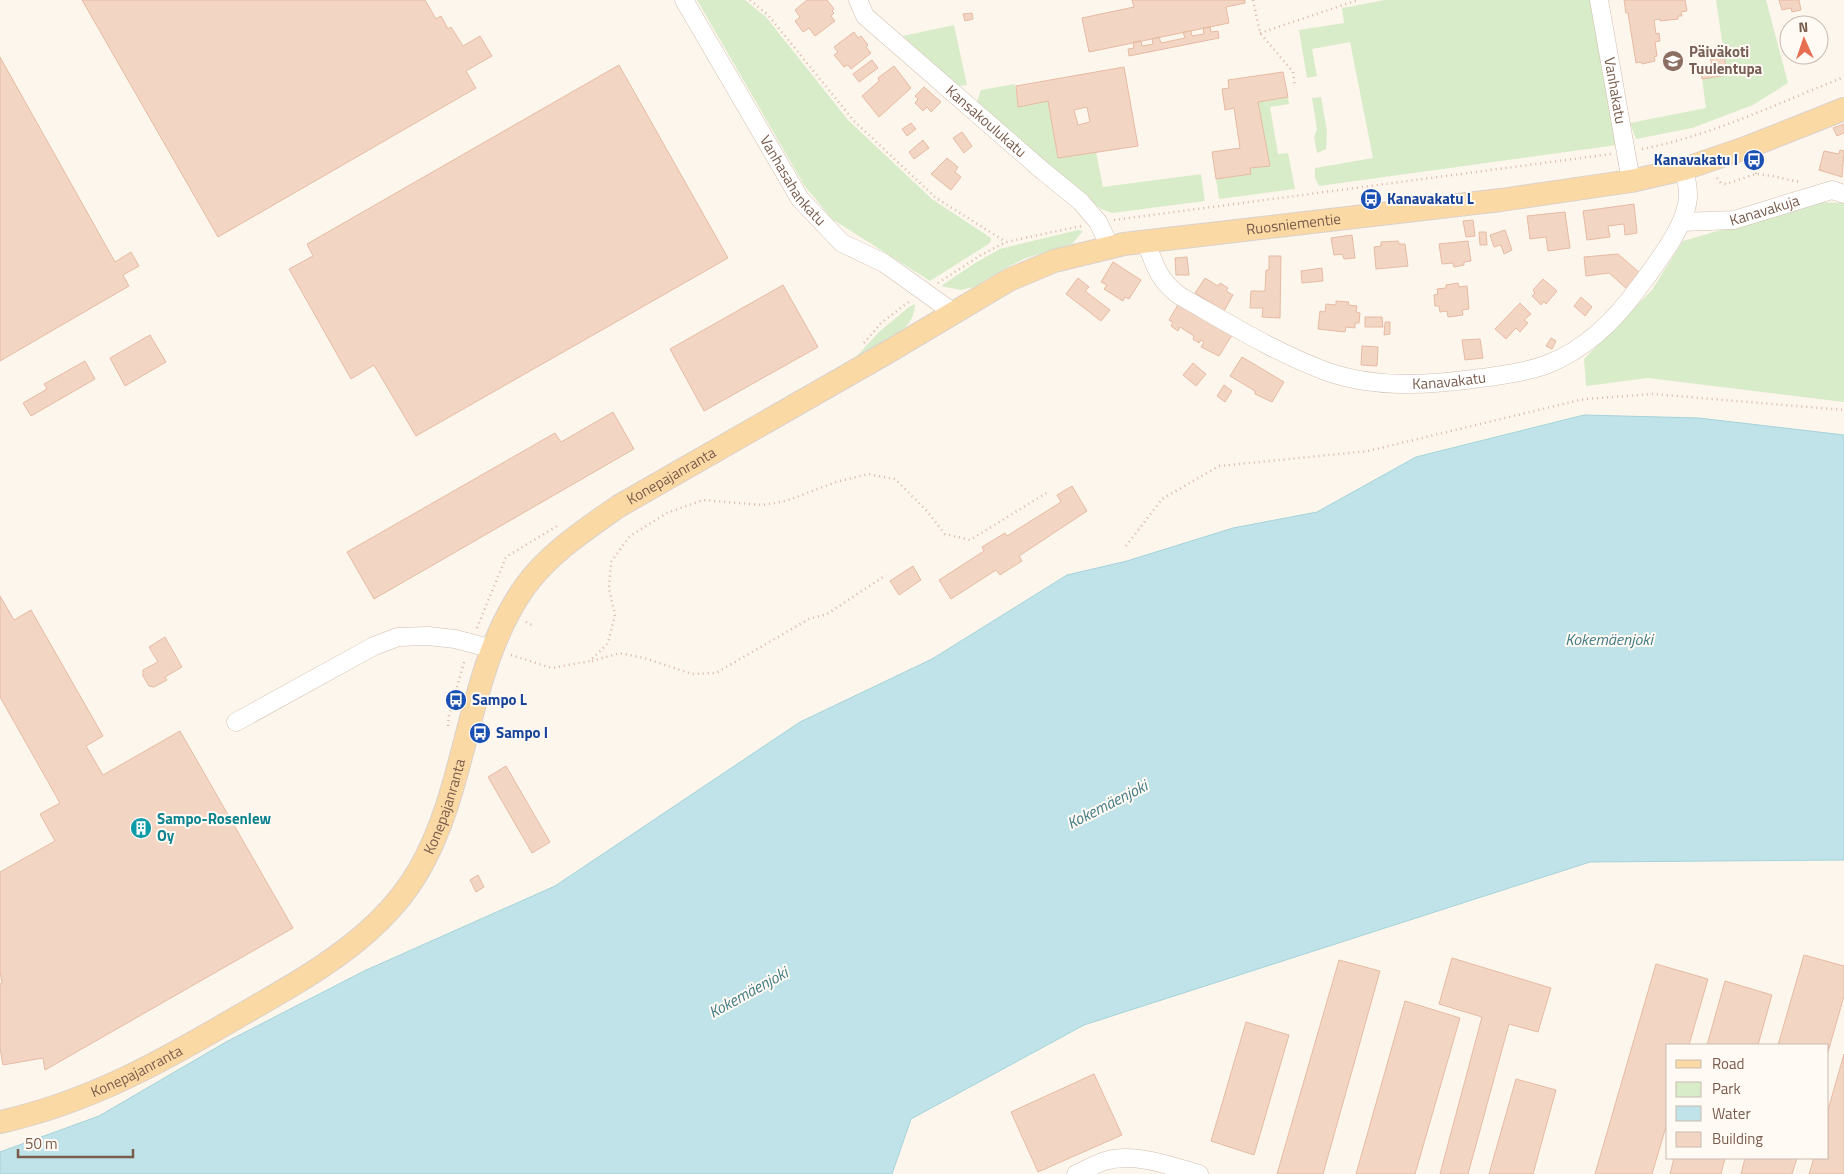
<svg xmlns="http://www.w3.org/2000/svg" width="1844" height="1174" font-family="'Titillium Web',sans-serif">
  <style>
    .green { fill: #d8ecc9 }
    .water { fill: #bfe3e8; stroke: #a5d3da }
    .building { fill: #f3d5c3; stroke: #e6bba3; fill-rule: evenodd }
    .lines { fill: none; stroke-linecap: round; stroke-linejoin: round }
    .minor-casing { stroke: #d1beb0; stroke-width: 19 }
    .major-casing { stroke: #dad1cd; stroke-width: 24 }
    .path { stroke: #d9b8a5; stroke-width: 2.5; stroke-dasharray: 1 4; stroke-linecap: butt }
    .minor { stroke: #fff; stroke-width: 18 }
    .major { stroke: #fbd9a5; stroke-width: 22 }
    .labels { text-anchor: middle; stroke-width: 4; stroke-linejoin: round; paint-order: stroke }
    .education-label { font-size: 15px; font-weight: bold; fill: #785e54; stroke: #fffaf3; text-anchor: start }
    .street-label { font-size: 15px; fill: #7a5c4d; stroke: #fffaf3 }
    .transit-label { font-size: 15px; font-weight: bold; fill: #164399; stroke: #fffaf3; text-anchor: start }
    .culture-label { font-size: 15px; font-weight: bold; fill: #0d838f; stroke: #fffaf3; text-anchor: start }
    .water-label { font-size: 16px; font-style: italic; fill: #437c86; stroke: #fffaf3 }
  </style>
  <rect width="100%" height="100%" fill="#fdf6ec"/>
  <path class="green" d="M697 0H745L766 17 848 120 932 199 991 238 990 243 930 281 832 219 804 185Z
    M1385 0H1592L1617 145 1319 186 1315 178V168L1373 158 1350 42 1312 49 1317 76 1307 78 1299 30 1344 23 1342 8Z
    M1716 0H1766L1788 83 1753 105 1692 128 1636 139 1630 123 1706 108 1702 79 1727 75Z
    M954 25 967 85 958 86 903 36Z
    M1015 84 1018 107 1048 101 1058 158 1096 152 1103 187 1201 174 1205 201 1112 213 1101 209 976 104 981 90Z
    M1288 97 1289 104 1270 107 1278 154 1288 153 1295 189 1219 199 1216 179 1251 174 1250 168 1270 166 1258 102Z
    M1321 97 1327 131 1326 149 1317 153 1314 137 1317 129 1312 98Z
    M1817 202 1844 203V402L1648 378 1586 386 1584 359 1652 290 1683 241Z
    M1078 230 1083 231 1072 244 1026 258 1002 270 974 287 961 290 941 286 975 263 1000 249Z
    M915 304C915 332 880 346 859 358L856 357 879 332 909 307Z"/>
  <path class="water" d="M1584 415 1699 418 1844 435V860L1590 862 1084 1025 911 1119 892 1174H0V1152L99 1116 226 1042 364 971 555 886 800 722 932 659 1067 575 1127 561 1233 528 1317 512 1416 457Z"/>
  <path class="building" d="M82 0H425L436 19 441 16 448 29 451 27 463 46 480 36 492 56 466 71 476 88 218 237Z
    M807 0H827L834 9 832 11 834 13 831 16 835 21 815 36 809 28 803 32 795 21 800 17 795 10Z
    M1132 0H1245V3L1226 7 1229 23 1089 52 1082 18 1134 7Z
    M1624 0H1685L1687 11 1681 12 1682 16H1678V19L1660 21V19L1654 20 1656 34 1659 33 1660 41 1655 42 1657 56 1654 57 1655 61 1642 64 1641 62 1636 63 1628 13H1626Z
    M1779 0H1799L1801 10 1792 12 1791 8 1782 10Z
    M972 13 973 19 965 21 963 14Z
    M1210 27 1211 32 1218 31 1219 38 1129 56 1128 49 1134 48 1133 42 1141 41 1142 46 1153 44 1152 39 1159 37 1161 43 1185 38 1183 32 1191 31 1192 36 1204 34 1203 28Z
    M854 32 858 38 861 36 868 45 866 47 871 53 851 69 848 65 844 67 834 55 838 52 834 47Z
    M1723 47 1727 75 1702 79 1701 69 1712 67 1709 49Z
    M0 57 115 262 131 252 139 266 123 275 129 286 0 361Z
    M872 60 878 68 859 82 853 74Z
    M619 65 728 258 416 436 374 365 351 379 289 269 313 256 307 244Z
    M894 66 911 88 879 117 862 96 879 81 878 78Z
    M1124 67 1138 146 1058 158 1048 101 1018 107 1016 86ZM1087 107 1090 122 1078 125 1074 110Z
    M1283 72 1288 97 1258 102 1270 166 1250 168 1251 174 1216 179 1212 152 1240 148 1234 108 1225 110 1222 89 1229 88 1228 80Z
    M924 87 941 102 931 112 927 107 923 111 915 103 918 99 915 96Z
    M911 123 916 129 907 136 902 129Z
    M1844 124V133L1837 136 1833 128Z
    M962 132 972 146 964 153 953 138Z
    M923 140 929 148 914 159 909 152Z
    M1840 150 1844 151 1842 177 1819 170 1824 151 1839 154Z
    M947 158 958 167 955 172 961 177 951 190 931 174Z
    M1634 204 1637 233 1625 235 1624 224 1608 226 1610 237 1587 240 1583 211Z
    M1565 212 1570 248 1548 251 1546 237 1530 239 1527 216Z
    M1473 220 1475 236 1466 237 1463 221Z
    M1505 230 1512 250 1504 254 1501 245 1494 247 1490 235Z
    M1479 232H1486L1487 245H1480Z
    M1352 235 1355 258 1344 259 1342 254 1334 255 1331 238Z
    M1398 241 1399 244H1405L1408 266 1376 269 1374 247 1381 246V242Z
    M1468 241 1471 261 1464 262V265L1454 267 1453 263 1442 264 1439 244Z
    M1618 254 1640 273 1627 289 1609 273 1586 276 1584 257Z
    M1269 256H1281L1280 318 1262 317 1263 308H1250L1251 291H1265L1266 270H1269Z
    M1187 257 1189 275H1176L1175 258Z
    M1113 262 1141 280 1129 299 1125 297 1123 301 1104 289 1107 285 1101 282Z
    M1322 268 1323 281 1302 283 1301 271Z
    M1078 278 1089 287 1085 291 1110 310 1101 321 1066 294Z
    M1205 278 1218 286 1220 283 1228 288 1226 291 1233 295 1224 311 1195 293Z
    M1543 279 1557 291 1546 304 1544 301 1541 305 1532 296 1535 293 1533 290Z
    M1458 283 1459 287 1467 286 1469 309 1462 310 1463 315 1448 317 1447 311 1440 312 1439 306H1435L1434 295 1438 294 1437 289 1446 288V285Z
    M783 285 818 347 704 411 670 349Z
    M1581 297 1592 307 1585 316 1574 306Z
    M1336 301 1349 302 1348 305 1357 306 1356 312 1360 313 1359 323H1355V328L1346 327 1345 332 1318 329 1320 311 1325 312 1326 304 1336 305Z
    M1179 303 1232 335 1219 356 1201 347 1204 342 1201 340 1199 343 1193 339 1194 336 1180 327 1178 331 1171 326 1173 322 1169 320Z
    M1520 303 1531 314 1524 320 1528 323 1520 332 1516 328 1506 339 1495 329Z
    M1365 317H1382L1383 327H1365Z
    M1385 322H1390V334L1384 335Z
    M150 335 166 362 125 386 110 358Z
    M1551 338 1556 341 1552 349 1546 346Z
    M1480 339 1483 358 1465 360 1462 340Z
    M1362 346 1378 347 1377 366 1361 365Z
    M1242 357 1284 382 1272 402 1255 394V391L1230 376Z
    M85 361 95 379 31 416 23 403 47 389 44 384Z
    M1193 363 1206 374 1196 386 1183 375Z
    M1224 385 1232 391 1225 402 1217 396Z
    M613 412 634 449 374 599 347 552 555 433 561 442Z
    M1072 486 1087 511 1019 556 1022 561 1000 575 996 570 951 599 939 580 984 551 982 547 1005 533 1007 536 1061 502 1057 495Z
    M913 566 921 580 899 595 890 581Z
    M0 596 14 620 31 610 103 736 86 746 103 775 180 731 293 928 45 1070 43 1058 3 1065 0 1048V984L2 983 0 972V872L55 841 40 814 60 803 0 697Z
    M165 637 182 667 165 677 167 680 154 687 149 686 143 676V670L158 662 149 647Z
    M506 766 550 842 532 853 488 777Z
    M478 875 484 887 476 892 470 880Z
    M1804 955 1844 966V996L1828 1052V1045H1778Z
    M1452 958 1551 988 1538 1032 1509 1024 1468 1174H1440L1482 1017 1439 1004Z
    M1339 960 1380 971 1323 1174H1277Z
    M1656 964 1708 979 1689 1045H1668V1120L1652 1174H1595Z
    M1725 981 1772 995 1758 1045H1707Z
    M1405 1001 1460 1018 1415 1174H1356Z
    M1246 1022 1289 1035 1254 1155 1211 1141Z
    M1844 1054V1174H1809L1814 1158H1828V1110Z
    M1094 1074 1122 1135 1038 1172 1011 1112Z
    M1516 1079 1556 1090 1533 1174H1489Z
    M1674 1158H1725L1721 1174H1670Z
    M1745 1158H1797L1792 1174H1741Z"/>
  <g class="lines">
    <g class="minor-casing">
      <g id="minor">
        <path id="s1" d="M684 0 800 199 842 243 884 263 954 313"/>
        <path id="s2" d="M858 0 865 16 1043 171 1081 202 1098 222 1110 247"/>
        <path id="s3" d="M1599 0 1631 181"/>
        <path id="s4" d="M1682 222 1734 220 1832 190 1844 194"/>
        <path id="s5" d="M1146 242C1155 266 1159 281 1180 296 1228 323 1276 353 1328 372 1377 389 1431 385 1481 378 1503 375 1527 372 1548 364 1586 349 1616 319 1639 287 1656 264 1688 224 1688 195 1688 187 1686 177 1684 169"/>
        <path d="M236 722 374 646 398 637 428 636 455 639 493 649"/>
        <path d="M1076 1174C1086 1170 1095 1164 1105 1161 1135 1152 1170 1166 1199 1174"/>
      </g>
    </g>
    <g class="major-casing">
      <g id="major">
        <path id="s6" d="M0 1122C90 1102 163 1061 241 1015 307 977 380 938 419 870 469 784 466 671 524 588 548 554 586 529 619 506L888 352 1009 280 1054 261 1124 244 1501 200 1631 181 1684 169 1748 147 1844 109"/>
      </g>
    </g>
    <path class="path" d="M750 0 768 15 854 121 936 198 1006 242
      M1253 0 1260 33 1293 72 1295 87
      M1260 33 1358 0
      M1642 149C1710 136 1779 103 1844 77
      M1755 163 1756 174
      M1717 178 1721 183 1726 184 1756 174 1772 176 1799 182
      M1114 220 1611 154
      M938 283 981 255 1006 242 1081 226
      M864 343 881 323 910 301
      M1126 546 1162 499 1219 466 1368 451 1584 399 1653 394 1844 410
      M526 622 532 625
      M477 628 506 557 557 526
      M511 655 552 668 590 661 608 643 615 615 609 589 611 562 630 536 667 513 703 500 762 505 786 501 836 482 868 474 895 479 926 510 945 534 970 540 1048 492
      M592 661 620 653 644 658 692 674 716 673 809 619 827 614 886 575
      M448 726 449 715 465 659"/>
    <use href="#minor" class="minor"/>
    <use href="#major" class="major"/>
  </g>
  <defs>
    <g id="school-disc" transform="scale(1.125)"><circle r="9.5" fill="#8d6e63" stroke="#fffaf3"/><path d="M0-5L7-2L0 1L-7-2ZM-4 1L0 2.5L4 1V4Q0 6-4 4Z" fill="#fff"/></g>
    <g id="bus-disc" transform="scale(1.125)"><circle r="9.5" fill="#1a4fb4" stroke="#fffaf3"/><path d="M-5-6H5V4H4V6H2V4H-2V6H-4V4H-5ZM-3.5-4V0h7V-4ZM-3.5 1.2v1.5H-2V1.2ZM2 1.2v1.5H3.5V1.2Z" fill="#fff"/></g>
    <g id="building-disc" transform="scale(1.125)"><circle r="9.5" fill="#0f9aa8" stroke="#fffaf3"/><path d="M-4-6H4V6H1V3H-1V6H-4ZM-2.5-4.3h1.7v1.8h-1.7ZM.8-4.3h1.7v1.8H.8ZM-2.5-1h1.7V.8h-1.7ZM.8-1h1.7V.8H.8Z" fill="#fff"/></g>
  </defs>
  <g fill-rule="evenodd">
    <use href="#school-disc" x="1673" y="61"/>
    <use href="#bus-disc" x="1754" y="160"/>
    <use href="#bus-disc" x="1371" y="199"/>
    <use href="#bus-disc" x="456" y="700"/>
    <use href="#bus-disc" x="480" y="733"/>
    <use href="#building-disc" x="141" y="828"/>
  </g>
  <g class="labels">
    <g class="education-label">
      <text x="1689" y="57">Päiväkoti<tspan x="1689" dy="17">Tuulentupa</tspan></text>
    </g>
    <g class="street-label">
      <text dy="5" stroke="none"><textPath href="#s3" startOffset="92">Vanhakatu</textPath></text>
      <text dy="5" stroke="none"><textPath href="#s2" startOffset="178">Kansakoulukatu</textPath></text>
      <text dy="5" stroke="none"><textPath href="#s1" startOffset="211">Vanhasahankatu</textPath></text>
      <text dy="5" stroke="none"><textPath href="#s4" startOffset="84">Kanavakuja</textPath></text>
      <text dy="5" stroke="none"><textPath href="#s6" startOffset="1668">Ruosniementie</textPath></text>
      <text dy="5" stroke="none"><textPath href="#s5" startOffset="354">Kanavakatu</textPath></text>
      <text dy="5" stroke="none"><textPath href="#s6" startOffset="986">Konepajanranta</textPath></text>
      <text dy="5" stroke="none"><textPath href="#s6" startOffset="566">Konepajanranta</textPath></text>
      <text dy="5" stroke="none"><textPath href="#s6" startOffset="146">Konepajanranta</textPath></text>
    </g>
    <g class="transit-label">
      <text x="1738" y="165" text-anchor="end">Kanavakatu I</text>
      <text x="1387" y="204">Kanavakatu L</text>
      <text x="472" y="705">Sampo L</text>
      <text x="496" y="738">Sampo I</text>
    </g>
    <g class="culture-label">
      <text x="157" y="824">Sampo-Rosenlew<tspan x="157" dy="17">Oy</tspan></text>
    </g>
    <g class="water-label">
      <text x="1609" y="645">Kokemäenjoki</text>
      <text transform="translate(1107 804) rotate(-27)" y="6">Kokemäenjoki</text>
      <text transform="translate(748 992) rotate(-29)" y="6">Kokemäenjoki</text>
    </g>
  </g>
  <rect x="1666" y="1044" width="162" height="115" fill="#fffaf3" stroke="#cabbb1"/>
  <rect x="1676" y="1060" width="25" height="8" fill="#fbd9a5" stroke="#cabbb1"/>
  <text x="1712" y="1069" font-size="15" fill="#7a5c4d">Road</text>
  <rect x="1676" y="1082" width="25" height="15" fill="#d8ecc9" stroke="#cabbb1"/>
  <text x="1712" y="1094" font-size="15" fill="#7a5c4d">Park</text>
  <rect x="1676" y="1106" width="25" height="15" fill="#bfe3e8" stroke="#cabbb1"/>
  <text x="1712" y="1119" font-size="15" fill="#7a5c4d">Water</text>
  <rect x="1676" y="1132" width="25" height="15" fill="#f3d5c3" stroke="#cabbb1"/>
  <text x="1712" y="1144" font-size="15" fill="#7a5c4d">Building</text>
  <g transform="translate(1804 40) rotate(357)"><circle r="24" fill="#fffaf3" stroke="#cabbb1"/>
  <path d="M0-4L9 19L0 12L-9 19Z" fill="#e76f51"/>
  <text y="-8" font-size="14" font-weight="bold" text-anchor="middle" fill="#7a5c4d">N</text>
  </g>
  <path d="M18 1149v8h115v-8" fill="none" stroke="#7a5c4d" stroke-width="2.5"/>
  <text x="25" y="1149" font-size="15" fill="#7a5c4d" stroke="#fffaf3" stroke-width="4" paint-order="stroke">50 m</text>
</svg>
